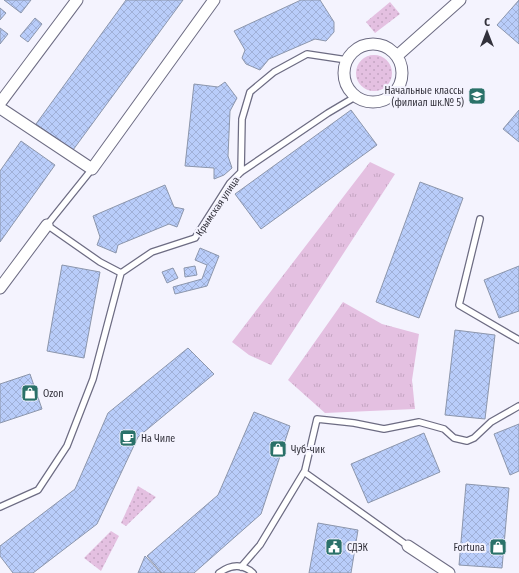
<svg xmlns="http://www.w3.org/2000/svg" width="519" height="573" font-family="'Fira Sans Condensed',sans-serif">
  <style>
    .grass { fill: url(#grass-dots) }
    .park { fill: url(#park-tufts) }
    .building { fill: url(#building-cross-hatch); stroke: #8c96ac }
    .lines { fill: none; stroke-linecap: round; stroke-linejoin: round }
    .lane-casing { stroke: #6d6c83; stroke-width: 8 }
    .street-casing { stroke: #6d6c83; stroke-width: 13 }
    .lane { stroke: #fff; stroke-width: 5.5 }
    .street { stroke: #fff; stroke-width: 11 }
    .labels { text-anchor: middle; stroke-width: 4; stroke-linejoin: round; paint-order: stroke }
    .poi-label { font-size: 10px; fill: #32313b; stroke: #f4f3fe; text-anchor: start }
    .street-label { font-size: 10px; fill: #32313b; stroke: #f4f3fe }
  </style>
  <defs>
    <pattern id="grass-dots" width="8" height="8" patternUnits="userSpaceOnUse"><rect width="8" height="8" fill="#e4c0e1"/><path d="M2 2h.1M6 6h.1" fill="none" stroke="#c4a5c2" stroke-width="1.8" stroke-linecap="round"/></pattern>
    <pattern id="park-tufts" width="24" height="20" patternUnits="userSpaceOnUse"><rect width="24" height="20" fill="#e4c0e1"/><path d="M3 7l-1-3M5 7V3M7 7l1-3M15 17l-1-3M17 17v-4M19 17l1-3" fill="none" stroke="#c4a5c2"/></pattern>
    <pattern id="building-cross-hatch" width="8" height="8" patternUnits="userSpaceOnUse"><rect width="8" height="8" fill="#b9cdfa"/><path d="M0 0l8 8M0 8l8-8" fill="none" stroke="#a0b0d7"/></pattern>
  </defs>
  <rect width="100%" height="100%" fill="#f4f3fe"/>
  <path class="grass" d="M390 2 400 14 375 33 366 22Z
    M356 73a18 18 0 1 1 36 0a18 18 0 1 1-36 0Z
    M138 486 156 497 126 526 121 523Z
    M111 531 119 536 101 571 84 558Z"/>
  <path class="park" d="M370 162 395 174 271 365 249 355 232 342Z
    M343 302 382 324 419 334 412 380 415 409 325 413 288 380Z"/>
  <path class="building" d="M4 0H31L21 13Z
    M126 0H183L73 150 36 124Z
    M301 0H320L334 22V32L326 41 315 39 269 59 260 70 246 64 242 58 245 50 234 31Z
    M519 0V44L497 25Z
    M0 8 6 13 0 20Z
    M35 18 42 24 28 42 20 36Z
    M0 28 8 34 0 44Z
    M225 82 237 98 230 111 228 156 232 168 224 175 214 179V168L185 166 194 84 218 87Z
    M351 110 377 145 261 229 235 194Z
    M519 110V142L503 129Z
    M21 141 55 165 0 242V171Z
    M420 182 463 198 419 318 376 302Z
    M165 185 174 207 184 209 177 227 169 224 118 245 116 253 97 245 100 237 93 216Z
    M200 248 219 256 207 286 175 294 173 287 202 279 207 265 195 260Z
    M62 265 100 272 84 358 47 351Z
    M195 266 197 275 185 277 184 268Z
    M519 266V311L499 318 484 280Z
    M173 268 178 278 167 283 162 272Z
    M455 330 495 335 485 419 445 415Z
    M188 348 214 374 138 437 97 524 33 573H13L0 556V546L75 489 108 413Z
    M30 374 42 409 0 423V384Z
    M254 412 290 426 261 514 194 573H162L147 556 218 495Z
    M519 424V471L510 475 494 434Z
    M424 433 440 472 368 503 351 464Z
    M466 484 509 488 502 568 459 565Z
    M318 523 358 530 351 573H309Z
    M145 556 161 573H138Z"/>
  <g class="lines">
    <g class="lane-casing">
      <path id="lane" d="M92 169 47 225 100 262 121 273 152 252 195 238 230 183 241 172 328 113 355 97
        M241 172 242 119 250 92 274 72 307 54 347 60
        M480 219 459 305 519 340
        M305 470 317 419 354 423 384 429 419 422 444 429 454 438 467 441 474 438 491 422 519 406
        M0 507 38 490 67 446 93 379 121 273
        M241 567 260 545 304 472 408 546
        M219 573C230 565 242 563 253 573"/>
    </g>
    <g class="street-casing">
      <path id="street" d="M344 73a29 29 0 1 1 58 0a29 29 0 1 1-58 0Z
        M397 56 460 0
        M0 103 77 0
        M0 108 92 169 214 0
        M0 288 47 225
        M408 546 449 573"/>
    </g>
    <use href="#lane" class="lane"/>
    <use href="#street" class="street"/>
  </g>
  <defs>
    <g id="school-square" transform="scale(0.9)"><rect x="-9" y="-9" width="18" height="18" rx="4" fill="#2a7169" stroke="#f4f3fe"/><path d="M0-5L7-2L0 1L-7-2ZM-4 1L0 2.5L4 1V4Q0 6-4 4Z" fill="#fff"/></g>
    <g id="shop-square" transform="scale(0.9)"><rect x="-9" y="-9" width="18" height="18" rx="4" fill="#2a7169" stroke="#f4f3fe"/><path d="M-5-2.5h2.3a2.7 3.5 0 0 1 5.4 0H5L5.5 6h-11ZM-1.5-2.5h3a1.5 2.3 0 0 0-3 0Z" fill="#fff"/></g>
    <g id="cafe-square" transform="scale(0.9)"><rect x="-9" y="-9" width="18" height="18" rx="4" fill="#2a7169" stroke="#f4f3fe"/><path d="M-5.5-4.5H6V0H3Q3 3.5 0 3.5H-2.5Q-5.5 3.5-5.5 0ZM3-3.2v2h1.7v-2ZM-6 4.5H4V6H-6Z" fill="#fff"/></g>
    <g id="civic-square" transform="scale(0.9)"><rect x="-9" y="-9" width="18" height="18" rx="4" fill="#2a7169" stroke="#f4f3fe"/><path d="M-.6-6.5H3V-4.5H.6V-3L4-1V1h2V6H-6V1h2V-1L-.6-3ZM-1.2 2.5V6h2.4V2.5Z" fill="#fff"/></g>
  </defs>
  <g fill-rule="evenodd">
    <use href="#school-square" x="477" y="96"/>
    <use href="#shop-square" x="30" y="393"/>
    <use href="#cafe-square" x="128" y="438"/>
    <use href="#shop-square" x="278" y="449"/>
    <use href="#civic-square" x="334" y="547"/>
    <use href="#shop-square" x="498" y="547"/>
  </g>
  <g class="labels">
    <g class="poi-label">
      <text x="464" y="94" text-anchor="end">Начальные классы<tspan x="464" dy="12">(филиал шк.№ 5)</tspan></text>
      <text x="43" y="397">Ozon</text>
      <text x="141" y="442">На Чиле</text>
      <text x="291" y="453">Чуб-чик</text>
      <text x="347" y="551">СДЭК</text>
      <text x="485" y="551" text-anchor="end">Fortuna</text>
    </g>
    <g class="street-label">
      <text transform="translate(217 206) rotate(-56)" y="4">Крымская улица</text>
    </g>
  </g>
  <g transform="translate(487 32)" stroke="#f4f3fe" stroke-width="3" paint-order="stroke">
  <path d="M0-3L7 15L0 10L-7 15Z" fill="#32313b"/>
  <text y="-6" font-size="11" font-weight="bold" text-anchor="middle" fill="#32313b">С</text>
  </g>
</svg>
